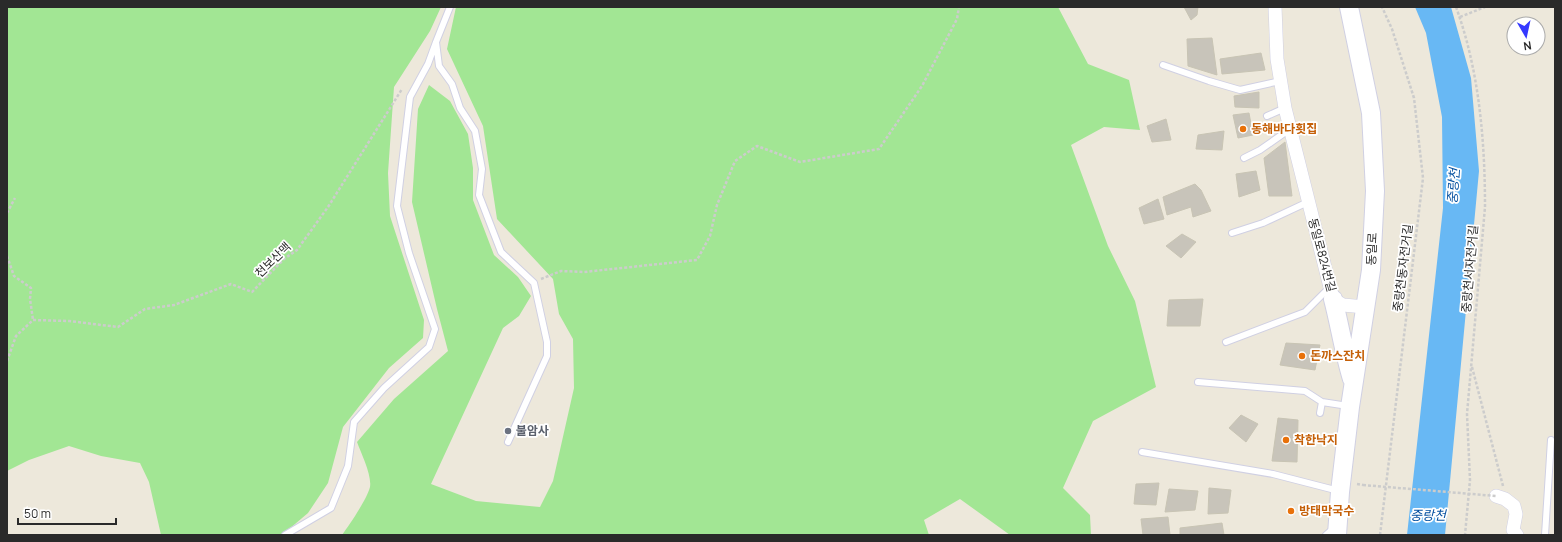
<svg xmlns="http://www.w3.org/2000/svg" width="1562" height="542" font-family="Manrope,'Noto Sans KR',sans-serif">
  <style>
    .green { fill: #a2e694 }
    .water { fill: #68b8f4 }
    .building { fill: #c8c4ba; stroke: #c8c4b4 }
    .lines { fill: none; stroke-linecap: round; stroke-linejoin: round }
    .lane-casing { stroke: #d0d0e3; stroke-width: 8 }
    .street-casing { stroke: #d0d0e3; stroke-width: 14 }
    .secondary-casing { stroke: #d0d0e3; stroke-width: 20 }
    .path { stroke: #ccc; stroke-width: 2.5; stroke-dasharray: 3 2; stroke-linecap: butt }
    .lane { stroke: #fff; stroke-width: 6 }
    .street { stroke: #fff; stroke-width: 13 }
    .secondary { stroke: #fff; stroke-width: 18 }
    .path-bridge { stroke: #ccc; stroke-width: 2.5; stroke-dasharray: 3 2; stroke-linecap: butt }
    .food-dot { fill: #e8710a; stroke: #fff; stroke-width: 1.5 }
    .worship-dot { fill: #6b7280; stroke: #fff; stroke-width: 1.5 }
    .labels { text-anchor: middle; stroke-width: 3.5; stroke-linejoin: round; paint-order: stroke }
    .food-label { font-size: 12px; font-weight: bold; fill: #c56008; stroke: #fff; text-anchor: start }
    .street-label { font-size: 12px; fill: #2a2a2a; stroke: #fff }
    .worship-label { font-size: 12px; font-weight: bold; fill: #5b616d; stroke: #fff; text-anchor: start }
    .water-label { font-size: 13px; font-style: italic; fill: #0752a1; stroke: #fff }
  </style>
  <rect width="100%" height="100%" fill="#ede8db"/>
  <path class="green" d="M7 7H441L430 31 394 87 388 173 390 216 424 320 423 338 389 368 343 427 328 483 308 513 282 535H161L149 482 140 463 101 456 69 446 29 460 7 471Z
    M456 7H1058L1088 64 1129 80 1140 130 1104 127 1071 145 1108 246 1135 301 1156 387 1093 421 1063 488 1090 515 1091 535H1010L960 499 924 520 929 535H342C350 524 367 499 370 487 372 475 361 453 357 442L394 399 448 351 437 309 412 202 418 109 429 85 450 101 468 134 473 168V200L494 255 518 277 531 296 519 316 503 328 431 484 476 501 540 507 553 481 574 388 573 339 559 314 553 279 497 219 483 126 447 49Z"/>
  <path class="water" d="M1415 7H1451L1471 78 1479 171 1445 535H1407L1443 208 1442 117 1426 33Z"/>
  <path class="building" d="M1184 7H1198L1197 15 1191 20Z
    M1212 38 1217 75 1188 66 1187 39Z
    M1261 53 1265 70 1222 74 1220 59Z
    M1259 92V108L1235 107 1234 96Z
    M1249 113 1253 135 1238 138 1233 115Z
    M1166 119 1171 140 1152 142 1147 126Z
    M1224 131 1222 150 1196 149 1198 135Z
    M1285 142 1292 196H1269L1264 158Z
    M1256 171 1260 190 1239 197 1236 174Z
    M1195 184 1201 190 1211 211 1193 217 1191 207 1167 215 1163 197Z
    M1158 199 1164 219 1144 224 1139 208Z
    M1182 234 1196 242 1181 258 1166 246Z
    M1203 299 1200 326H1167L1169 300Z
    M1286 343 1320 345 1315 370 1280 365Z
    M1241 415 1258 424 1246 442 1229 428Z
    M1278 418 1298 420 1297 462 1272 461Z
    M1159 483 1156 505 1134 504 1136 484Z
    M1209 488 1231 490 1228 513 1208 514Z
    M1169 489 1198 491 1195 510 1165 512Z
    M1168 517 1170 535H1143L1141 519Z
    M1222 523 1224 535H1180V528Z"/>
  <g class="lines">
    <g class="lane-casing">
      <path id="lane" d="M450 7 436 42 439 66 452 84 460 108 475 131 482 169 479 195 501 252 534 283 547 342V356L508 442
        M1163 65 1209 81 1240 90 1280 81
        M1267 116 1285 108
        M1244 158 1260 150 1290 129
        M1232 233 1263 223 1308 202
        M1226 342 1305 312 1330 287
        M1198 382 1305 391 1322 402 1320 413
        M1322 402 1348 406
        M1142 452 1273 474 1339 491
        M285 535 331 508 348 466 354 422 384 388 429 347 435 329 409 253 397 206 410 97 428 64 436 42
        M1326 535 1334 528
        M1545 535 1551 440"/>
    </g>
    <g class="street-casing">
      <path id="street" d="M1275 7 1277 59 1285 108 1333 299 1343 305 1365 307
        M1496 496 1505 499 1514 506 1516 514 1513 530 1517 535"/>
    </g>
    <g class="secondary-casing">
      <path id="secondary" d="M1333 299C1340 326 1344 353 1352 379
        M1337 535 1340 492 1350 407 1371 270 1375 191 1371 113 1349 7"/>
    </g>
    <path class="path" d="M1456 7C1479 70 1485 140 1485 207L1467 414 1470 480 1465 535
      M1460 17 1485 7
      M7 213 15 198
      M7 256 14 276 31 288 30 299 33 320
      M541 279 561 271 584 272 697 260 710 236 717 205 735 161 757 146 800 162 879 149 922 86 957 19 959 7
      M7 361 16 336 33 320 69 321 118 327 145 309 174 305 231 284 252 292 284 259 297 250 328 207 402 89
      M1472 367 1503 486
      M1357 484 1363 485
      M1380 535 1423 178 1414 98 1392 29 1382 7"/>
    <use href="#lane" class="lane"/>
    <use href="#street" class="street"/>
    <use href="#secondary" class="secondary"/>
    <path class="path-bridge" d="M1363 485 1496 496"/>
  </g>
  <g class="food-dot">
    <circle cx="1243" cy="129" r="4"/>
    <circle cx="1302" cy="356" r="4"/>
    <circle cx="1286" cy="440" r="4"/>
    <circle cx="1291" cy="511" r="4"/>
  </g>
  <circle class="worship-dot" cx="508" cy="431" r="4"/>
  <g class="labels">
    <g class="food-label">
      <text x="1251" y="133">동해바다횟집</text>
      <text x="1310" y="360">돈까스잔치</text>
      <text x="1294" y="444">착한낙지</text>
      <text x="1299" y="515">방태막국수</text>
    </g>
    <g class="street-label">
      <text transform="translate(1372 249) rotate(-87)" y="4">동일로</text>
      <text transform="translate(1322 255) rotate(75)" y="4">동일로824번길</text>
      <text transform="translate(273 260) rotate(-44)" y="4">천보산맥</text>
      <text transform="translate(1403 268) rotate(-83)" y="4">중랑천동자전거길</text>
      <text transform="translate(1470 269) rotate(-85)" y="4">중랑천서자전거길</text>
    </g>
    <g class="worship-label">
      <text x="516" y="435">불암사</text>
    </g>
    <g class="water-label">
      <text transform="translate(1453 186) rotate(-86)" y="5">중랑천</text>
      <text x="1428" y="520">중랑천</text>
    </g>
  </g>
  <rect width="1562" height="542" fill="none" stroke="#2a2a2a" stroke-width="16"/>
  <g transform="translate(1526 36) rotate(171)"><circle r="19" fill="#ffffff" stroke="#aaaaaa"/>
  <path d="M0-3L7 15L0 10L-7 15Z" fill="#3539ff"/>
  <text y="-6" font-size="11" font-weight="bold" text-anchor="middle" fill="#2a2a2a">N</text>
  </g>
  <path d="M18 518v6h98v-6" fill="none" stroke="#2a2a2a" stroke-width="2"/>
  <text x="24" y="518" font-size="12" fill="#2a2a2a" stroke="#ffffff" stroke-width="3" paint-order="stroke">50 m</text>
</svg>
